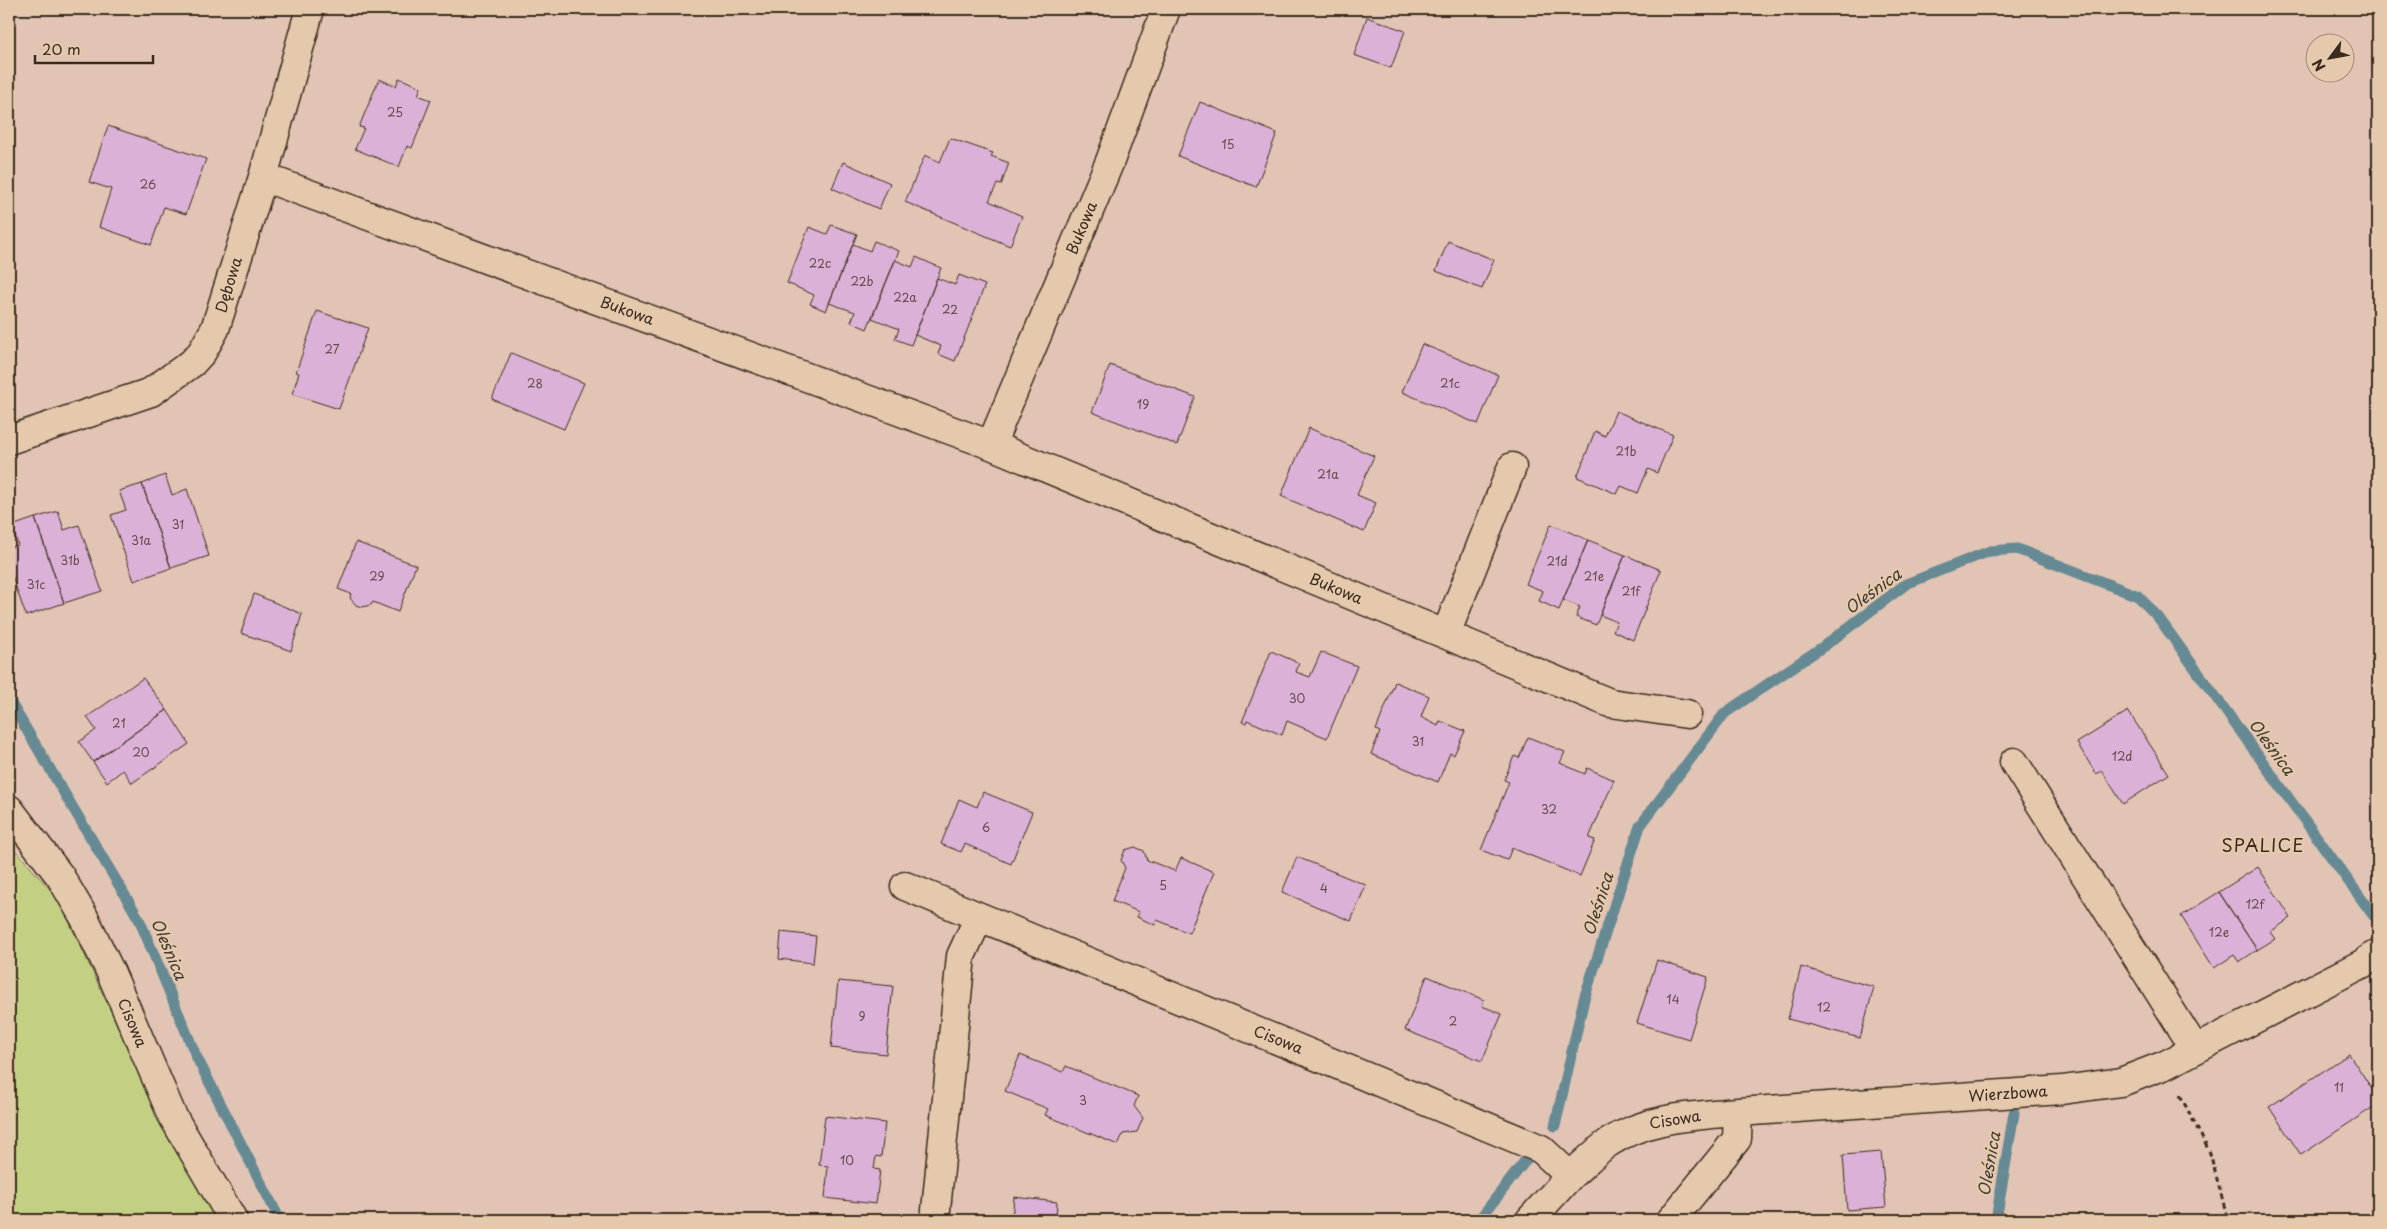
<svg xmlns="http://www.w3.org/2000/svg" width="2387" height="1229" font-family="'Playpen Sans',sans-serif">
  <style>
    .green { fill: #c3d084; stroke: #7f7d51 }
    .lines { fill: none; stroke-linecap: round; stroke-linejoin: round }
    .stream { stroke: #658a93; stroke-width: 11 }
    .building { fill: #dcb1d7; stroke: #3b2a1e }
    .minor-casing { stroke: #3b2a1e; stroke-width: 31 }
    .path { stroke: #3b2a1e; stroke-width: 3; stroke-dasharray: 5 4; stroke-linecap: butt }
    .minor { stroke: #e4c9ac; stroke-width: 28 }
    .labels { text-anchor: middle; stroke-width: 4.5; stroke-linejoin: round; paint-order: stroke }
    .number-label { font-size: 12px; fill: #634c4c }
    .street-label { font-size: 15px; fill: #3b2a1e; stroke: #e4c9ac }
    .water-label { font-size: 16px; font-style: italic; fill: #423a32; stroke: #e4c9ac }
    .quarter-label { font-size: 18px; letter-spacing: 1px; fill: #3b2a1e; stroke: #e4c9ac }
  </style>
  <rect width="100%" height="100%" fill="#e2c4b5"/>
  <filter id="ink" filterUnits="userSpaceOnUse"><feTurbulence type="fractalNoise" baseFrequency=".02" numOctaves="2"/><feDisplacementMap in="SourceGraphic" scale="10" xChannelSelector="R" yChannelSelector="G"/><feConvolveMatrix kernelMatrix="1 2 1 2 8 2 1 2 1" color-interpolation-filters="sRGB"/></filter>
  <g filter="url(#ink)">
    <path class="green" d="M17 852 59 900 169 1136 216 1220H9V855Z"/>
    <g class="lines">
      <path class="stream" d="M9 700 139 919 197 1058 280 1220
        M1555 1126 1584 999 1640 826 1725 713 1824 646 1906 584 1990 551 2017 549 2138 596 2158 617 2373 915
        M1479 1220 1529 1156
        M1996 1220 2014 1113"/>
    </g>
    <path class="building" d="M754 9H767L765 14Z
      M1367 17 1405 31 1391 68 1354 55Z
      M399 78 421 87 418 95 431 100 412 148 407 146 399 167 355 149 364 128 359 127 379 79 396 86Z
      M1200 102 1277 133 1256 187 1178 156Z
      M108 126 206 159 186 214 164 207 151 245 99 227 111 189 89 182Z
      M950 138 993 153 991 156 1009 163 1001 185 997 184 989 201 1022 216 1010 246 905 202 925 155 940 162Z
      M843 162 890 183 879 209 832 188Z
      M831 225 857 234 826 311 810 304 814 295 787 283 809 227 827 234Z
      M874 241 899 251 867 329 851 322 855 312 829 303 853 244 870 251Z
      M1448 241 1494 260 1482 289 1436 271Z
      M916 257 941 268 911 345 895 339 899 329 872 318 895 260 912 267Z
      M959 275 985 285 955 361 938 354 941 346 915 335 937 278 955 285Z
      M317 311 368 328 339 409 292 394 299 373 296 372Z
      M1422 344 1498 375 1478 424 1402 392Z
      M511 353 584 383 564 429 492 399Z
      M1110 365 1195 397 1177 445 1092 412Z
      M1616 411 1673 435 1657 473 1648 469 1638 493 1621 486 1617 494 1577 477 1595 431 1605 436Z
      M1309 428 1374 456 1357 495 1376 503 1364 532 1281 496Z
      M165 475 172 495 187 489 209 556 171 568 142 484Z
      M142 484 171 568 134 581 111 515 126 510 119 491Z
      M58 511 64 530 79 525 102 591 64 603 35 518Z
      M35 518 64 603 26 616 9 567V548L18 545 12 526Z
      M1551 524 1588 540 1559 610 1539 601 1543 591 1526 584Z
      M1588 540 1625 555 1596 625 1576 617 1580 607 1563 600Z
      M356 542 416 565 398 612 373 602 371 605 362 607 356 605 350 598 351 594 338 589Z
      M1625 555 1661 570 1633 640 1613 631 1617 622 1600 615Z
      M254 594 302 614 291 651 241 633Z
      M1271 651 1299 663 1296 672 1310 677 1321 652 1357 666 1327 738 1287 721 1282 735 1247 720 1246 723 1242 722Z
      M143 678 167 710 93 762 79 742 96 730 87 717Z
      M1395 682 1429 696 1421 717 1438 726 1440 721 1465 731 1454 755 1450 753 1438 782 1371 754 1380 732 1376 730Z
      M167 710 189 744 132 783 123 770 107 782 93 762Z
      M2128 711 2169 774 2123 804 2102 771 2096 774 2077 743Z
      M1528 737 1565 752 1560 763 1585 774 1587 768 1614 780 1589 838 1595 840 1580 876 1512 848 1507 860 1481 850 1509 782 1504 780 1514 756 1519 758Z
      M983 792 1032 812 1011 864 965 844 961 852 941 844 959 799 977 807Z
      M1135 847 1144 851 1147 860 1175 871 1181 858 1214 872 1189 933 1157 920 1155 925 1137 917 1139 912 1112 901 1125 868 1121 860 1125 850Z
      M1297 857 1366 885 1351 921 1282 892Z
      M2258 867 2291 918 2270 932 2275 939 2257 950 2219 892Z
      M2219 892 2257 950 2239 962 2234 955 2214 968 2181 916Z
      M781 932 816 936 813 963 779 959Z
      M1657 960 1708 977 1689 1039 1637 1023Z
      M1801 967 1874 987 1860 1038 1788 1019Z
      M1427 976 1484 1000 1482 1006 1502 1014 1482 1061 1405 1030Z
      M838 981 893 986 886 1054 831 1048Z
      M2349 1054 2378 1098V1104L2301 1155 2269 1107Z
      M1020 1055 1063 1072 1066 1066 1138 1096 1134 1106 1143 1118 1137 1132 1123 1134 1118 1145 1045 1115 1048 1109 1005 1091Z
      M825 1116 885 1123 881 1157 876 1156 874 1169 880 1170 876 1204 825 1198 828 1166 819 1165Z
      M1881 1152 1886 1207 1847 1210 1843 1155Z
      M1014 1197 1057 1202 1056 1220H1012Z"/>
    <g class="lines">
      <g class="minor-casing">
        <path id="minor" d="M263 177 991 445 1610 703 1687 714
          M9 440 151 392 192 363 202 352 215 329 263 177 310 9
          M991 445 1110 161 1166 9
          M1446 634 1512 467
          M2014 762 2195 1049
          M9 809 60 876 84 917 111 973 172 1115 233 1220
          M905 886 1541 1149 1570 1176C1582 1166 1594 1153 1608 1143 1647 1117 1692 1116 1738 1112
          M935 1220 961 956 979 917
          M1530 1220 1570 1176
          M1671 1220 1737 1139 1738 1112 2062 1090 2121 1082 2165 1065 2362 964 2378 953"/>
      </g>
      <path class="path" d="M2180 1095 2210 1153 2228 1220"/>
      <use href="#minor" class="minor"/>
    </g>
  </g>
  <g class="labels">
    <g class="number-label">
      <text x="395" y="117">25</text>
      <text x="1228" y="149">15</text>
      <text x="148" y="189">26</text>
      <text x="820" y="268">22c</text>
      <text x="862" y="286">22b</text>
      <text x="905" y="302">22a</text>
      <text x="950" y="314">22</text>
      <text x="332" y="354">27</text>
      <text x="535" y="388">28</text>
      <text x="1450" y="388">21c</text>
      <text x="1143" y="409">19</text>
      <text x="1626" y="456">21b</text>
      <text x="1328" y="479">21a</text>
      <text x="178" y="529">31</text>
      <text x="141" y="545">31a</text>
      <text x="70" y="565">31b</text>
      <text x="1557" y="566">21d</text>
      <text x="377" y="581">29</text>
      <text x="1594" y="581">21e</text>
      <text x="36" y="589">31c</text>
      <text x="1631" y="596">21f</text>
      <text x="1297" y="703">30</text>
      <text x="119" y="728">21</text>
      <text x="1418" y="746">31</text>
      <text x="141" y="757">20</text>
      <text x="2122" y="761">12d</text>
      <text x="1549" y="814">32</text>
      <text x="986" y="832">6</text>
      <text x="1163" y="890">5</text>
      <text x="1324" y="893">4</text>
      <text x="2255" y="909">12f</text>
      <text x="2219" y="937">12e</text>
      <text x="1673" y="1004">14</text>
      <text x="1824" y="1012">12</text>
      <text x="862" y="1021">9</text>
      <text x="1453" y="1026">2</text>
      <text x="2339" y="1092">11</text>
      <text x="1083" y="1105">3</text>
      <text x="847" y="1165">10</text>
    </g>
    <g class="street-label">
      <text transform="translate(1082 228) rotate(-67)" y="5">Bukowa</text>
      <text transform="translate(229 285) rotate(-73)" y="5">Dębowa</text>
      <text transform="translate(627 311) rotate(20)" y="5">Bukowa</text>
      <text transform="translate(1336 589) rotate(23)" y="5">Bukowa</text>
      <text transform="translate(132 1023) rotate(67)" y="5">Cisowa</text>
      <text transform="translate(1278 1040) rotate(22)" y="5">Cisowa</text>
      <text transform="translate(2008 1094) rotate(-4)" y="5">Wierzbowa</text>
      <text transform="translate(1675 1120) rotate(-9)" y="5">Cisowa</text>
    </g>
    <g class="water-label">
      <text transform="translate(1873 591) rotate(-36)" y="6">Oleśnica</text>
      <text transform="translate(2272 747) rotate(54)" y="6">Oleśnica</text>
      <text transform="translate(1598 904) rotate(-72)" y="6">Oleśnica</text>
      <text transform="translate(169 949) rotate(67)" y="6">Oleśnica</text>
      <text transform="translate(1989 1164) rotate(-80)" y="6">Oleśnica</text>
    </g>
    <g class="quarter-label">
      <text x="2263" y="852">SPALICE</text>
    </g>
  </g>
  <rect width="2387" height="1229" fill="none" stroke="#e4c9ac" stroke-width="30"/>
  <rect x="15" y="15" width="2357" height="1199" fill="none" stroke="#3b2a1e" stroke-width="2" filter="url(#ink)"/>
  <g transform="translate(2330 58) rotate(238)"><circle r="24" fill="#e4c9ac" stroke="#a08973"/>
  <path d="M0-4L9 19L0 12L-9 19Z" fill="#3b2a1e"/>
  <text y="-8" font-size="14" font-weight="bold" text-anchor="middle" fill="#3b2a1e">N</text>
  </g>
  <path d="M35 55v8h118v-8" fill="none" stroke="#3b2a1e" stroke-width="2.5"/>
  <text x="42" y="55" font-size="15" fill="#3b2a1e" stroke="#e4c9ac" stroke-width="4" paint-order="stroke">20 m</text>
</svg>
